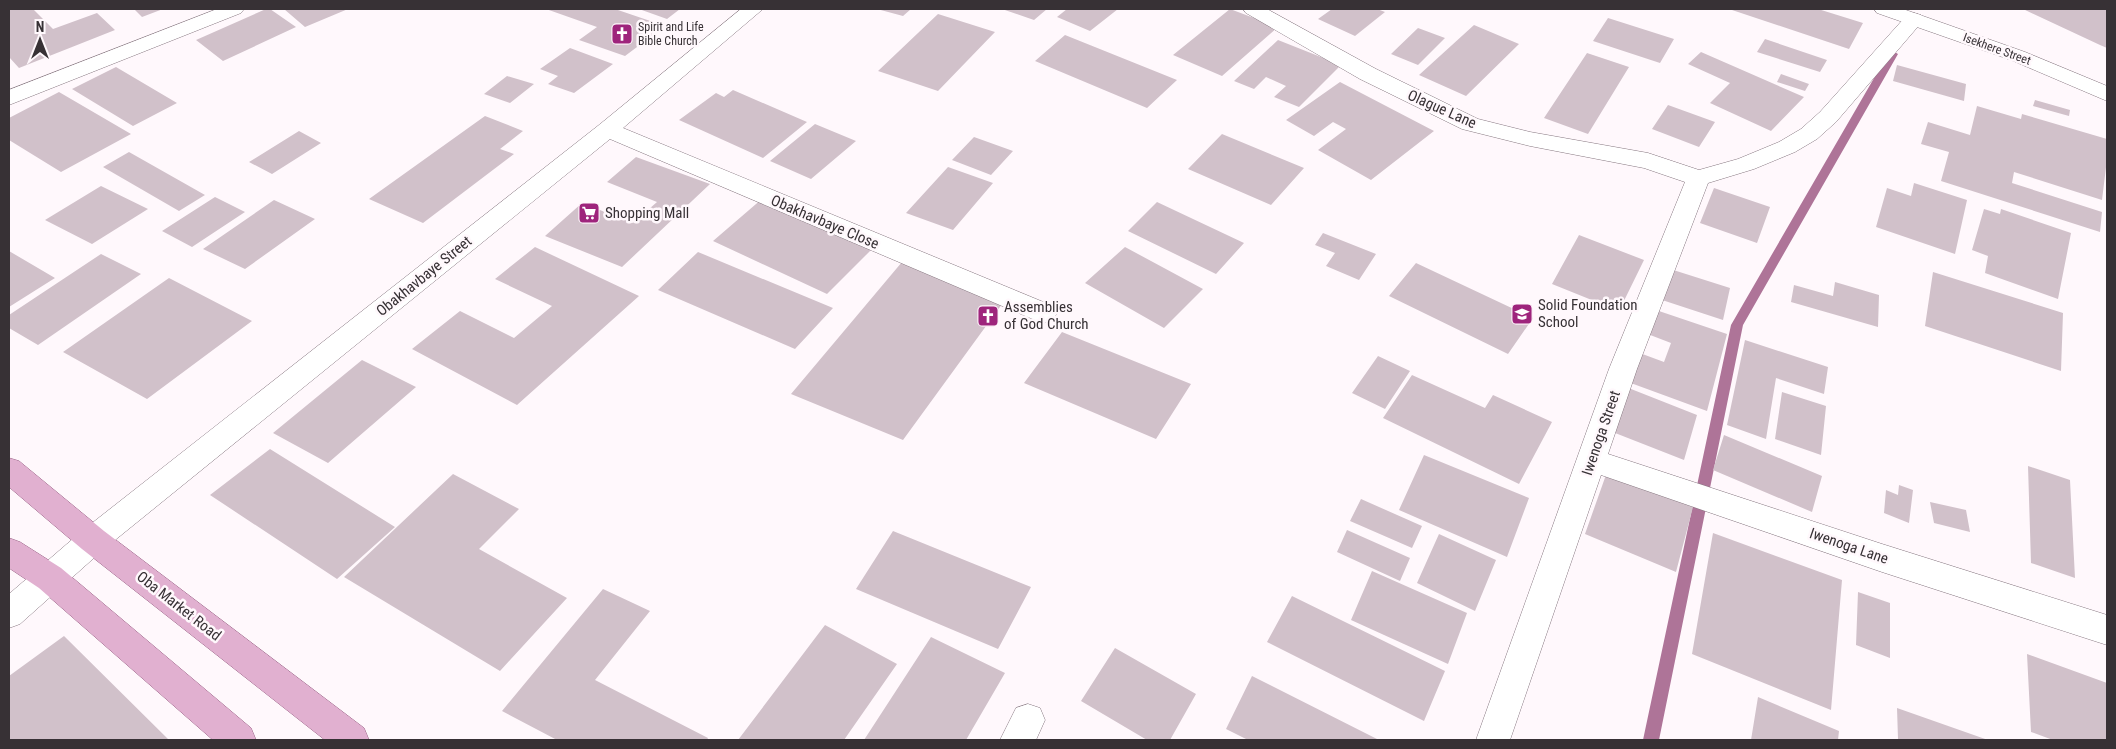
<svg xmlns="http://www.w3.org/2000/svg" width="2116" height="749" font-family="'Roboto Condensed',sans-serif">
  <style>
    .lines { fill: none; stroke-linecap: round; stroke-linejoin: round }
    .stream { fill: #ae7498; fill-rule: evenodd }
    .building { fill: #d1c1ca }
    .minor-casing { stroke: #867780; stroke-width: 1 }
    .tertiary-casing { stroke: #867780; stroke-width: 1 }
    .primary-casing { stroke: #986285; stroke-width: 1 }
    .minor { fill: #fff; fill-rule: evenodd }
    .tertiary { fill: #fff; fill-rule: evenodd }
    .primary { fill: #e1b0d0; fill-rule: evenodd }
    .labels { text-anchor: middle; stroke-width: 5; stroke-linejoin: round; paint-order: stroke }
    .far-poi-label { font-size: 12px; fill: #373135; stroke: #fff8fc; text-anchor: start }
    .far-street-label { font-size: 12px; fill: #373135; stroke: #fff8fc }
    .street-label { font-size: 15px; fill: #373135; stroke: #fff8fc }
    .poi-label { font-size: 15px; fill: #373135; stroke: #fff8fc; text-anchor: start }
  </style>
  <rect width="100%" height="100%" fill="#fff8fc"/>
  <g class="lines">
    <path class="stream" d="M1893 51 1898 54 1743 325 1659 740H1643L1731 325 1888 54Z"/>
  </g>
  <path class="building" d="M9 9H33L53 29 97 13 115 30 19 68 9 57Z
    M134 9H163L142 17Z
    M266 9H270L296 27 223 61 196 40Z
    M284 9H348L305 27Z
    M546 9H615L665 26 625 56 579 40 597 27Z
    M639 9H680L667 19Z
    M877 9H911L903 16Z
    M1002 9H1047L1034 20Z
    M1067 9H1118L1090 31 1057 17Z
    M1230 9 1278 27 1222 76 1173 55Z
    M1332 9H1377L1385 12 1355 36 1318 19Z
    M1729 9H1818L1863 23 1849 49Z
    M2023 9H2107V48L2100 45Z
    M938 14 995 32 938 91 878 71Z
    M1608 18 1674 39 1660 63 1593 41Z
    M1474 25 1519 44 1466 96 1419 75Z
    M1418 28 1445 38 1418 65 1391 54Z
    M1065 35 1177 80 1147 108 1035 61Z
    M1765 39 1827 60 1820 72 1757 52Z
    M1278 40 1341 65 1299 107 1274 97 1286 86 1266 77 1254 89 1234 81Z
    M570 48 613 64 574 93 548 84 558 76 540 69Z
    M1701 52 1804 97 1771 131 1710 103 1730 83 1688 64Z
    M1587 53 1629 67 1588 134 1544 118Z
    M1897 65 1966 84 1964 101 1893 81Z
    M116 67 177 103 133 126 72 89Z
    M1781 74 1809 84 1805 91 1777 82Z
    M507 76 534 84 510 103 484 94Z
    M1340 82 1434 131 1371 180 1318 150 1346 129 1333 122 1314 136 1286 120Z
    M733 90 807 122 763 158 679 120 716 93 724 97Z
    M59 92 131 134 61 172 9 140V118Z
    M2035 100 2070 110 2069 116 2033 106Z
    M1668 105 1715 122 1699 147 1652 129Z
    M1977 106 2021 119 2022 114 2107 139V159L2102 200 2014 172 2012 183 2102 212 2100 232 1941 181 1949 152 1921 144 1928 122 1970 135Z
    M485 116 523 131 500 149 514 154 423 223 369 199Z
    M815 124 856 141 811 179 770 161Z
    M299 131 321 143 272 174 249 162Z
    M1222 134 1304 168 1271 205 1188 169Z
    M974 137 1013 151 991 175 952 160Z
    M129 152 205 195 179 211 103 167Z
    M636 157 710 184 622 267 545 236 582 203 633 223 657 202 607 182Z
    M948 167 993 183 953 230 906 213Z
    M1914 183 1967 200 1955 254 1876 227 1887 188 1911 196Z
    M101 186 148 209 92 244 45 220Z
    M1714 188 1770 207 1757 243 1700 223Z
    M215 197 245 212 192 247 162 231Z
    M763 198 874 247 827 294 713 241Z
    M274 200 315 219 245 269 203 249Z
    M1157 202 1244 243 1216 274 1128 231Z
    M1984 209 2000 214 2001 209 2071 233 2058 299 1985 273 1988 256 1972 250Z
    M1323 233 1376 254 1359 280 1326 266 1335 253 1315 245Z
    M1579 235 1644 260 1619 311 1552 284Z
    M535 247 639 296 517 405 412 349 460 311 514 338 552 306 495 279Z
    M1125 247 1203 289 1164 328 1085 283Z
    M9 251 55 278 9 307Z
    M698 252 833 308 795 349 658 290Z
    M101 254 141 274 38 345 9 328V315Z
    M902 262 1005 300 903 440 791 394Z
    M1416 263 1533 318 1508 354 1389 296Z
    M1667 268 1730 288 1723 320 1659 299Z
    M1933 272 2063 313 2061 371 1925 326Z
    M169 278 252 321 147 399 63 352Z
    M1835 282 1879 295 1878 327 1791 302 1794 285 1833 296Z
    M1653 309 1727 334 1707 411 1628 382 1637 352 1664 362 1671 343 1645 333Z
    M1062 332 1191 384 1156 439 1024 383Z
    M1745 340 1828 367 1824 394 1776 378 1766 439 1727 425Z
    M1378 356 1410 371 1385 409 1352 393Z
    M362 360 416 387 328 463 273 433Z
    M1412 375 1485 408 1493 395 1552 422 1519 484 1383 418Z
    M1626 387 1697 415 1684 460 1610 431Z
    M1782 392 1826 406 1821 455 1775 439Z
    M1724 435 1822 476 1812 512 1713 470Z
    M270 449 395 527 337 579 210 495Z
    M1424 455 1529 498 1507 557 1399 510Z
    M2028 466 2070 480 2075 578 2031 563Z
    M1607 472 1693 507 1676 572 1585 534Z
    M453 474 519 509 479 549 567 598 500 671 344 577Z
    M1899 485 1913 490 1909 523 1884 513 1886 490 1898 495Z
    M1361 499 1422 526 1412 548 1350 521Z
    M1930 502 1966 510 1970 532 1934 523Z
    M1347 530 1410 558 1400 581 1337 552Z
    M893 531 1031 587 998 649 856 589Z
    M1713 533 1842 580 1831 710 1692 654Z
    M1439 534 1496 560 1475 611 1417 583Z
    M1372 571 1467 613 1448 664 1351 620Z
    M603 589 650 611 595 680 708 738 707 740H557L502 711Z
    M1858 592 1890 603V658L1856 645Z
    M1292 596 1445 671 1424 721 1267 642Z
    M825 625 897 664 844 740H738Z
    M64 636 169 740H9V676Z
    M931 637 1005 673 966 740H864Z
    M1115 648 1196 694 1170 740H1147L1081 701Z
    M2027 654 2107 683V740H2053L2031 732Z
    M1252 676 1379 740H1248L1226 729Z
    M1758 697 1839 731 1838 740H1751Z
    M1897 708 1988 740H1901L1898 739Z"/>
  <g class="lines">
    <g class="minor-casing">
      <path id="minor" d="M217 9H244L241 13 9 105V90Z
        M741 9H763L623 128 1053 306 1057 313 1053 320 1044 323 1035 320 610 139 104 549 20 624 9 628V594L82 531 599 125Z
        M1243 9H1267L1376 69 1478 119 1530 132 1648 153 1699 170 1738 159 1779 142 1801 129 1820 112 1907 15 1914 13 1921 15 1924 19 1921 23 1836 122 1817 139 1795 152 1754 169 1708 183 1637 369 1608 454 1882 544 2107 615V645L1882 572 1601 475 1510 740H1476L1609 369 1685 182 1644 168 1530 146 1462 129 1360 79 1246 13Z
        M1028 704 1040 708 1045 720 1036 740H1000L1016 708Z"/>
    </g>
    <g class="tertiary-casing">
      <path id="tertiary" d="M1874 9H1903L2025 52 2107 86V101L2011 60 1877 13Z"/>
    </g>
    <g class="primary-casing">
      <path id="primary" d="M9 458 19 461 104 531 364 728 369 740H325L82 549 9 487Z
        M9 538 20 542 61 568 251 728 256 740H213L39 588 9 568Z"/>
    </g>
    <use href="#minor" class="minor"/>
    <use href="#tertiary" class="tertiary"/>
    <use href="#primary" class="primary"/>
  </g>
  <defs>
    <g id="church-square" transform="scale(1.125)"><rect x="-9" y="-9" width="18" height="18" rx="4" fill="#9e247c" stroke="#fff8fc"/><path d="M-1.2-6h2.4v3.5h3.3v2.4h-3.3V6h-2.4V-.1h-3.3v-2.4h3.3Z" fill="#fff"/></g>
    <g id="supermarket-square" transform="scale(1.125)"><rect x="-9" y="-9" width="18" height="18" rx="4" fill="#9e247c" stroke="#fff8fc"/><path d="M-6-5.5h2.5l.6 2H6L4.5 2H-2.5L-4.4-4H-6ZM-1.5 3.2a1.3 1.3 0 1 0 .1 0ZM3 3.2a1.3 1.3 0 1 0 .1 0Z" fill="#fff"/></g>
    <g id="school-square" transform="scale(1.125)"><rect x="-9" y="-9" width="18" height="18" rx="4" fill="#9e247c" stroke="#fff8fc"/><path d="M0-5L7-2L0 1L-7-2ZM-4 1L0 2.5L4 1V4Q0 6-4 4Z" fill="#fff"/></g>
  </defs>
  <g fill-rule="evenodd">
    <use href="#church-square" x="622" y="34"/>
    <use href="#supermarket-square" x="589" y="213"/>
    <use href="#school-square" x="1522" y="314"/>
    <use href="#church-square" x="988" y="316"/>
  </g>
  <g class="labels">
    <g class="far-poi-label">
      <text x="638" y="31">Spirit and Life<tspan x="638" dy="14">Bible Church</tspan></text>
    </g>
    <g class="far-street-label">
      <text transform="translate(1997 49) rotate(20)" y="4">Isekhere Street</text>
    </g>
    <g class="street-label">
      <text transform="translate(1442 109) rotate(24)" y="5">Olague Lane</text>
      <text transform="translate(825 222) rotate(23)" y="5">Obakhavbaye Close</text>
      <text transform="translate(424 276) rotate(-39)" y="5">Obakhavbaye Street</text>
      <text transform="translate(1601 433) rotate(-71)" y="5">Iwenoga Street</text>
      <text transform="translate(1849 546) rotate(19)" y="5">Iwenoga Lane</text>
      <text transform="translate(179 606) rotate(38)" y="5">Oba Market Road</text>
    </g>
    <g class="poi-label">
      <text x="605" y="218">Shopping Mall</text>
      <text x="1538" y="310">Solid Foundation<tspan x="1538" dy="17">School</tspan></text>
      <text x="1004" y="312">Assemblies<tspan x="1004" dy="17">of God Church</tspan></text>
    </g>
  </g>
  <rect width="2116" height="749" fill="none" stroke="#373135" stroke-width="20"/>
  <g transform="translate(40 40)" stroke="#fff8fc" stroke-width="4" paint-order="stroke">
  <path d="M0-4L9 19L0 12L-9 19Z" fill="#373135"/>
  <text y="-8" font-size="14" font-weight="bold" text-anchor="middle" fill="#373135">N</text>
  </g>
</svg>
